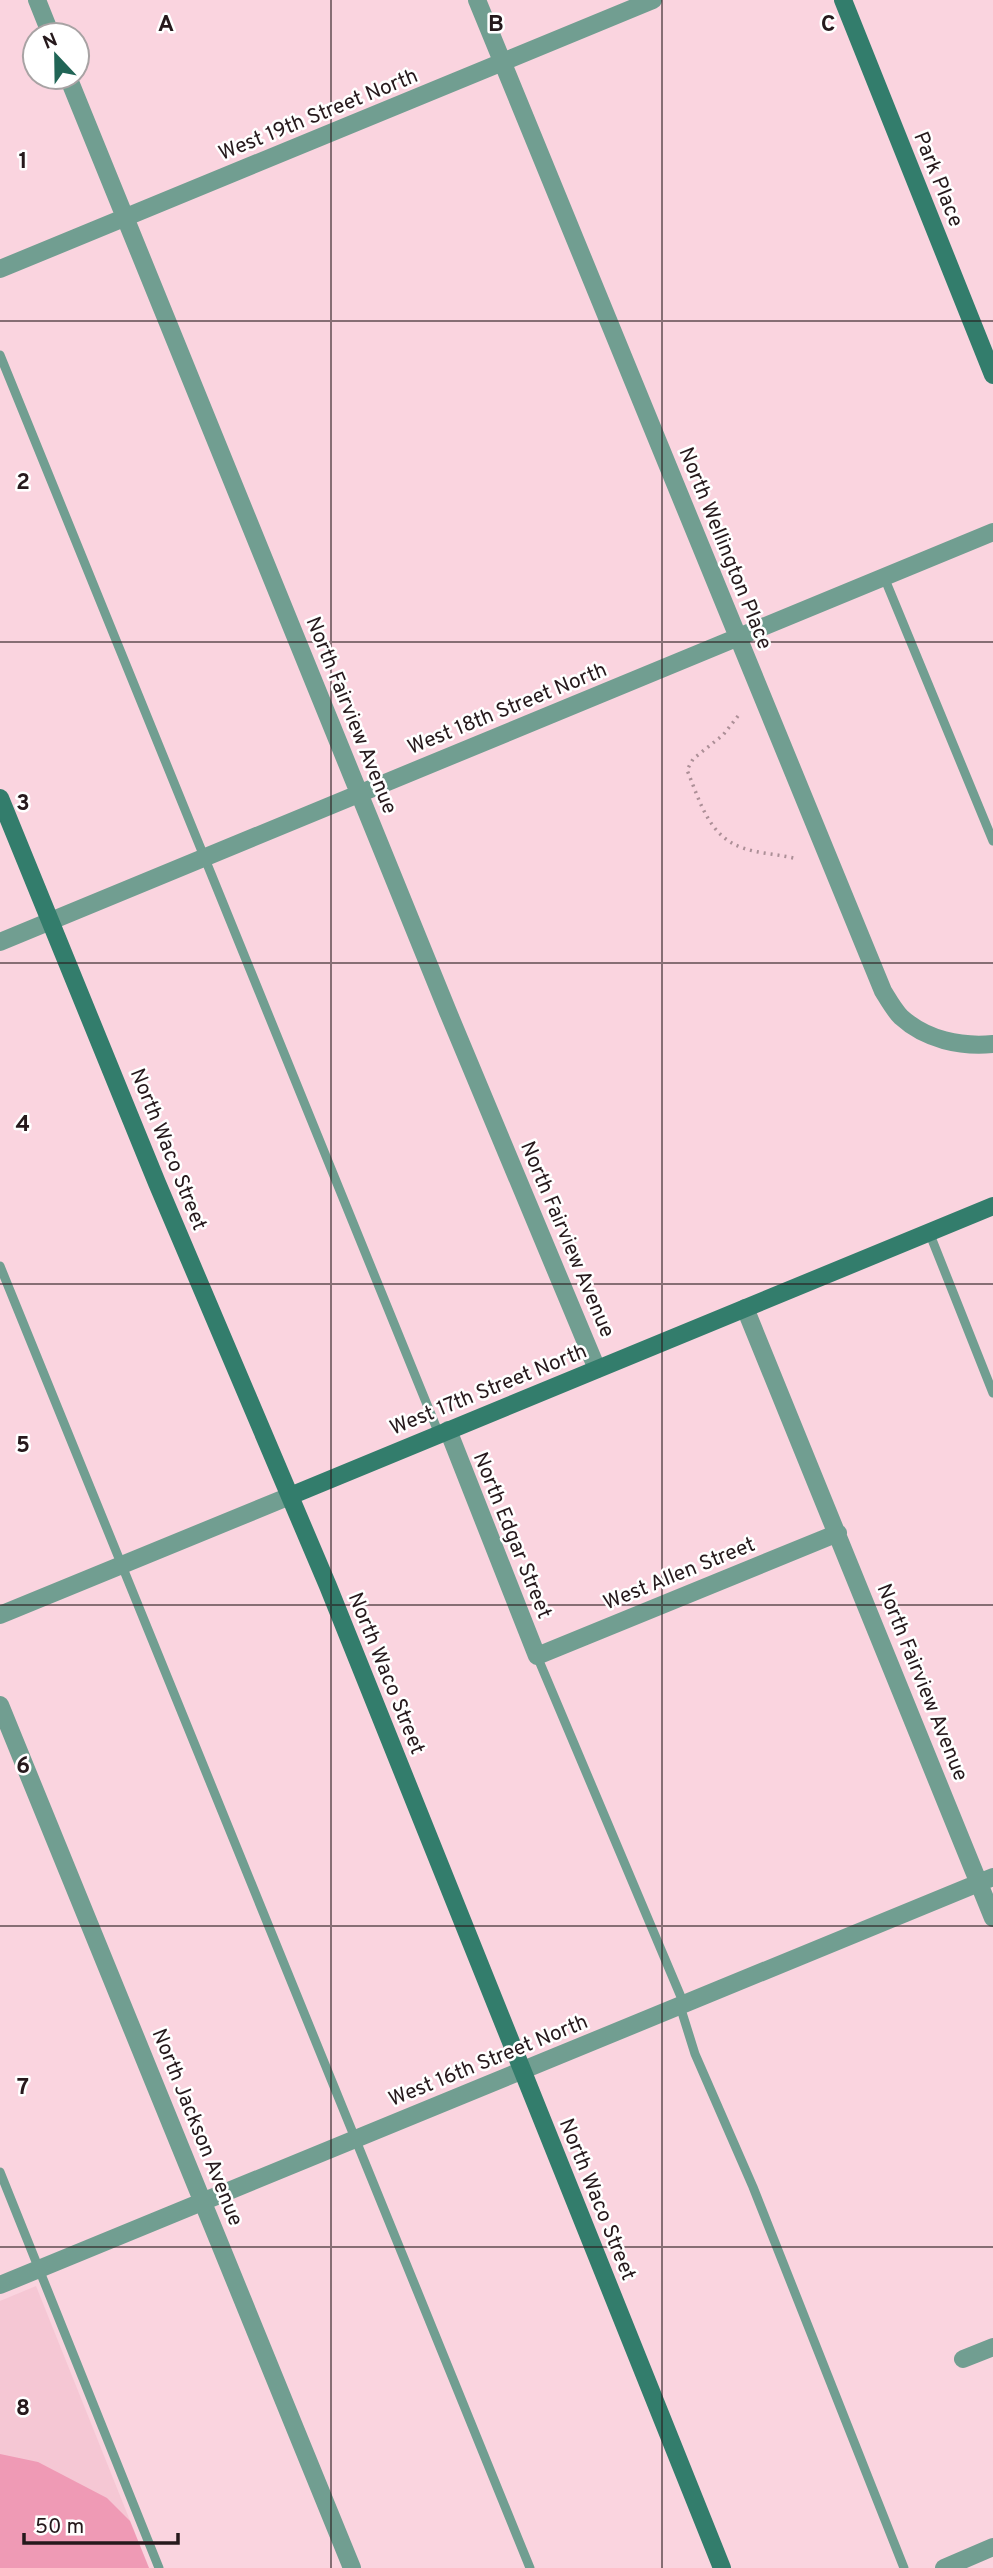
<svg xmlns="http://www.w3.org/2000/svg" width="993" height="2568" font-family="Overpass,sans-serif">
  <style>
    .built { fill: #f5c7d4 }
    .green { fill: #ef9ab5 }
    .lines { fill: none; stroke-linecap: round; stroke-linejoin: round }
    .path { stroke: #ac8f97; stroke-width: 3.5; stroke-dasharray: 2 5; stroke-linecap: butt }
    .lane { stroke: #719e91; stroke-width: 9 }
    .street { stroke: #719e91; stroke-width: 18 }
    .secondary { stroke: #337d6c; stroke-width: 18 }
    .grid { fill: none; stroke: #26191c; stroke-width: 2; stroke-opacity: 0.55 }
    .labels { text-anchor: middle; stroke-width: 5; stroke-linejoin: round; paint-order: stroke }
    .street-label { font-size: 21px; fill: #26191c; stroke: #fff }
    .grid-label { font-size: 23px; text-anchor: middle; font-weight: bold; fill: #26191c; stroke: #fff; stroke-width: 5; stroke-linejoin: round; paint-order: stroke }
  </style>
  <rect width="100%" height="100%" fill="#fad4df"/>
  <path class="built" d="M36 2286 149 2568H0V2301Z"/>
  <path class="green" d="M0 2454 38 2462 107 2498 130 2521 149 2568H0Z"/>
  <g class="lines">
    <path class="path" d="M738 716 723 735 693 759 687 770C700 801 708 836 743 848 760 854 779 854 797 859"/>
    <path class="lane" d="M0 355 439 1434
      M884 577 993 841
      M929 1232 993 1393
      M0 1266 530 2568
      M537 1656 684 2004
      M680 2006 695 2054 753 2187 904 2568
      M0 2172 159 2568"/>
    <path class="street" d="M37 0 51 35
      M477 0 883 991C888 999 894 1010 901 1017 926 1040 961 1047 993 1044
      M68 77 448 1012 597 1369
      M0 269 653 0
      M0 942 993 532
      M745 1308 993 1918
      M448 1430 537 1656 838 1533
      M0 1615 290 1496
      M0 1705 352 2568
      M0 2285 993 1877
      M963 2359 993 2347
      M944 2568 993 2547"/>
    <path class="secondary" d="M843 0 993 375
      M0 798 157 1183 328 1586 722 2568
      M290 1496 993 1206"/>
  </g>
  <path class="grid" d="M331 0V2568M662 0V2568M0 321H993M0 642H993M0 963H993M0 1284H993M0 1605H993M0 1926H993M0 2247H993"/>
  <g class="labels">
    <g class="street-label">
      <text transform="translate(318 114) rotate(-22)" y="7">West 19th Street North</text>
      <text transform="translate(939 179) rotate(68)" y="7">Park Place</text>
      <text transform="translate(726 548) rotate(68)" y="7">North Wellington Place</text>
      <text transform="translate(507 708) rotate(-22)" y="7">West 18th Street North</text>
      <text transform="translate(352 715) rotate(68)" y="7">North Fairview Avenue</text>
      <text transform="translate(169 1149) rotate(68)" y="7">North Waco Street</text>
      <text transform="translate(568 1239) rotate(67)" y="7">North Fairview Avenue</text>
      <text transform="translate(488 1389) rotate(-22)" y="7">West 17th Street North</text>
      <text transform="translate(513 1535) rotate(68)" y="7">North Edgar Street</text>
      <text transform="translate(679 1573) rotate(-22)" y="7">West Allen Street</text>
      <text transform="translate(387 1673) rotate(68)" y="7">North Waco Street</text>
      <text transform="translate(923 1682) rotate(68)" y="7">North Fairview Avenue</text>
      <text transform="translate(488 2060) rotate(-22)" y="7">West 16th Street North</text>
      <text transform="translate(198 2127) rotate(68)" y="7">North Jackson Avenue</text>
      <text transform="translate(598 2199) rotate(68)" y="7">North Waco Street</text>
    </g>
  </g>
  <g class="grid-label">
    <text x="166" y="31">A</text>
    <text x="496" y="31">B</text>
    <text x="828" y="31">C</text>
    <text x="23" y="168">1</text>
    <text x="23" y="489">2</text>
    <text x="23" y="810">3</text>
    <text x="23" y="1131">4</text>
    <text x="23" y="1452">5</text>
    <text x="23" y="1773">6</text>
    <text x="23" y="2094">7</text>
    <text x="23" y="2415">8</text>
  </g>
  <g transform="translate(56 56) rotate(338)"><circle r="33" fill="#ffffff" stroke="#a8a3a4" stroke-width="2"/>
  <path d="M0-5L12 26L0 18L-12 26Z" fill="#216556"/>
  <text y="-10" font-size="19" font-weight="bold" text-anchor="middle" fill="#26191c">N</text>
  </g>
  <path d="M24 2533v10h154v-10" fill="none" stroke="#26191c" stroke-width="3.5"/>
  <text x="35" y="2533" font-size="21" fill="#26191c" stroke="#ffffff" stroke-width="5" paint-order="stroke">50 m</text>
</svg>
